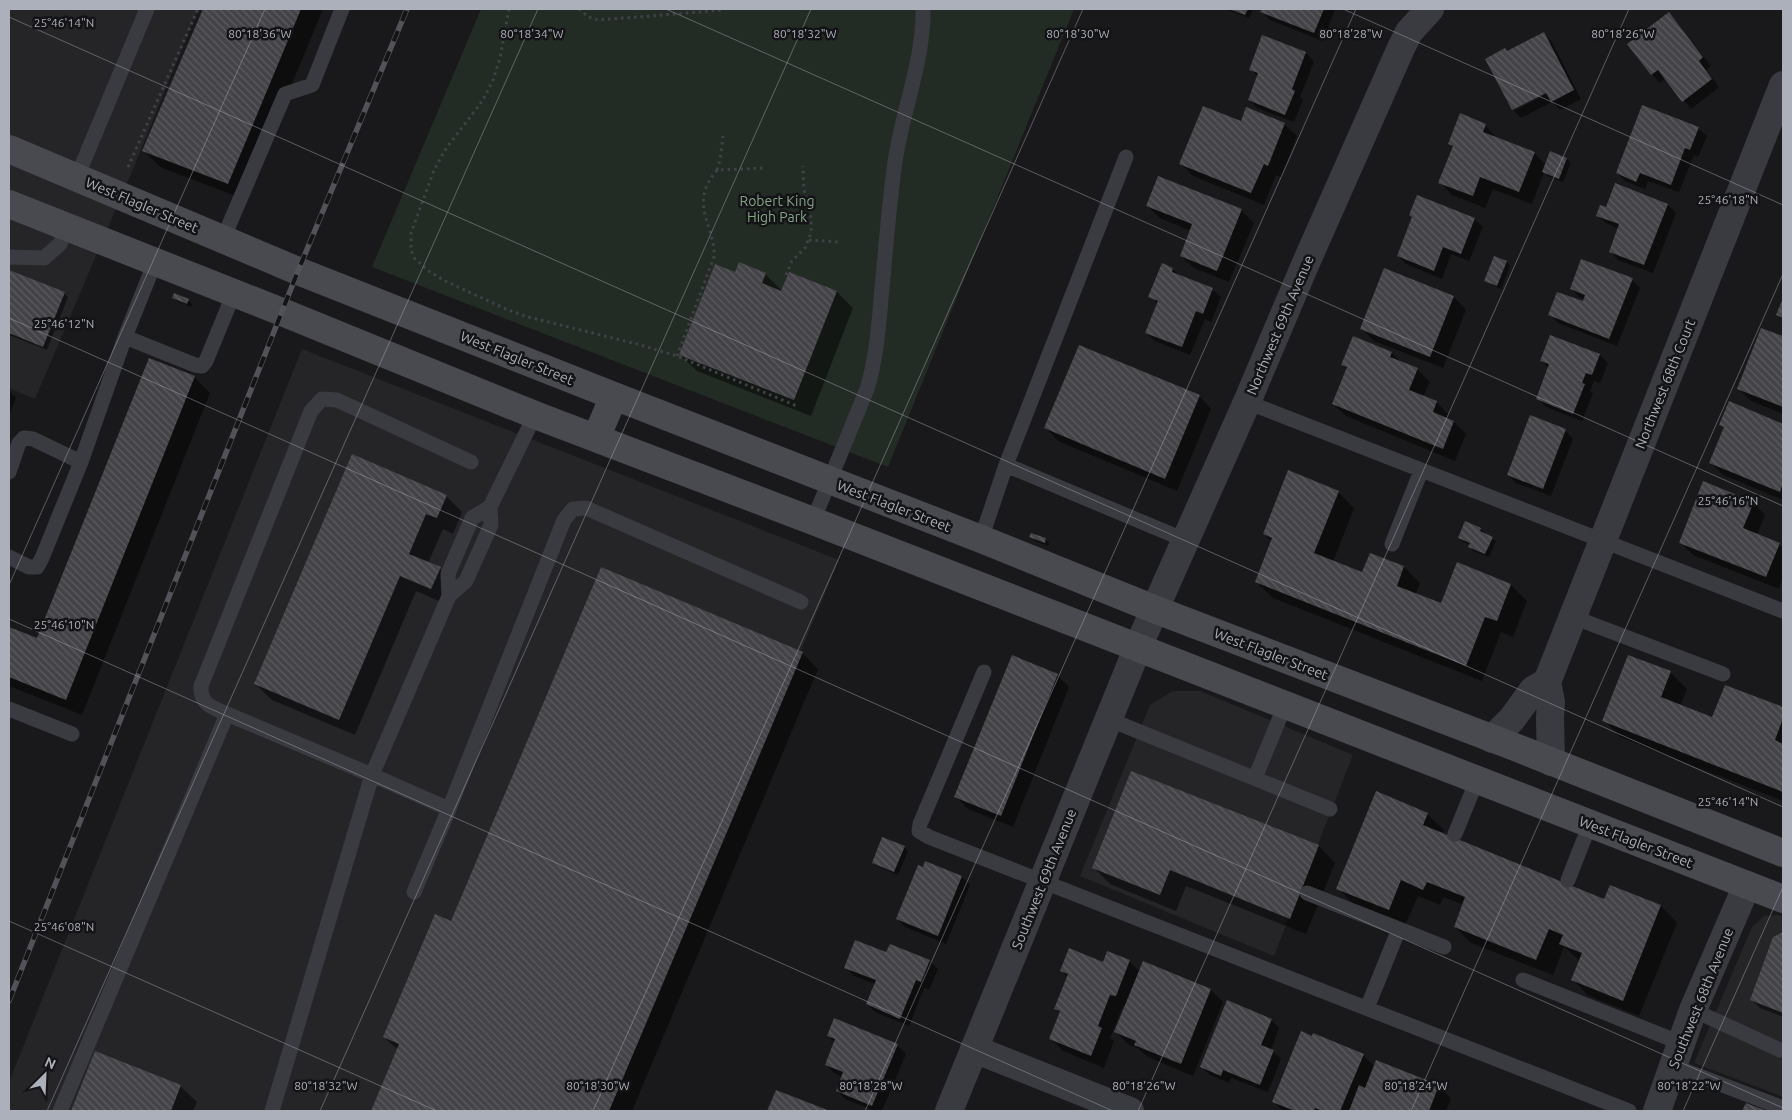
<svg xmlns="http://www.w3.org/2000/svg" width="1792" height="1120" font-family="Ubuntu,sans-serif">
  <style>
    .built { fill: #252528 }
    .green { fill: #232b25 }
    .shadow { fill: #0007; fill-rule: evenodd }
    .building { fill: url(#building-back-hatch) }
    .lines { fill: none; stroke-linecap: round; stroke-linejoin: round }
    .path { stroke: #404247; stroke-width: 3; stroke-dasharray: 2.5 4; stroke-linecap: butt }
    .service { stroke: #3a3b40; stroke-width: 15 }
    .minor { stroke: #3a3b40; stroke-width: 28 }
    .tertiary { stroke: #3a3b40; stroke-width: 28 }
    .secondary { stroke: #494a50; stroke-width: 28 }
    .rail-casing { stroke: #525359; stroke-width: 5.5 }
    .rail { stroke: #141416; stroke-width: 4; stroke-dasharray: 11; stroke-linecap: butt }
    .ticks { fill: none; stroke: #acb0ba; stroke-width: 1; stroke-opacity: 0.45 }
    .labels { text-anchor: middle; stroke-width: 5; stroke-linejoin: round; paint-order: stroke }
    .park-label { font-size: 14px; fill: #84a487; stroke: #141416 }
    .street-label { font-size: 14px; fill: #acb0ba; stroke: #141416 }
    .ticks-label { font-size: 12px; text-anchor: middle; fill: #acb0ba; stroke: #141416; stroke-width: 5; stroke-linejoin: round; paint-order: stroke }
  </style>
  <defs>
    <pattern id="building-back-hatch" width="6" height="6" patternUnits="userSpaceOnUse" patternTransform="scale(1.25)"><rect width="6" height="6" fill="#444448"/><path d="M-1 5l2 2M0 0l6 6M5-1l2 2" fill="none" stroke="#5c5c60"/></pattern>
  </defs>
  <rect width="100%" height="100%" fill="#19191b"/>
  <path class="built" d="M9 9H198L136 162 35 399 9 388Z
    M302 349 839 560 607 1111H9V1082Z
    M1173 691H1200L1353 755 1274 956 1080 876 1150 705Z
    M1778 915 1783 917V1097L1694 1063 1752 927 1764 916Z"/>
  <path class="green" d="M481 9H1074L888 467 372 267Z"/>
  <path class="shadow" d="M204 9H323L244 199 160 167 144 151Z
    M1225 9H1253L1249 18Z
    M1263 9H1335L1323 41 1270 20 1262 12Z
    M1669 14 1677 22 1711 66 1706 70 1719 87 1691 109 1666 78 1660 83 1652 74 1629 44Z
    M1544 34 1552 42 1581 99 1560 110 1552 102 1521 118 1513 110 1487 59 1508 52ZM1551 89 1552 91 1514 111V108Z
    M1262 37 1306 53 1314 62 1300 97 1303 100 1294 122 1257 108 1249 100 1258 77 1250 69Z
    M1242 123 1284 124 1297 136 1281 177 1276 175 1264 205 1193 176 1181 164Z
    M1485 125 1497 138 1534 153 1546 165 1551 153 1567 159 1571 163 1563 182 1547 176 1544 172 1532 204 1493 189 1485 208 1452 195 1440 182 1453 147 1450 143Z
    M1698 128 1707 136 1698 157 1694 155 1679 192 1648 181 1645 189 1625 181 1617 173Z
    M1668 205 1676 213 1653 273 1618 260 1610 251 1619 229 1606 223 1597 215 1606 209Z
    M1147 206 1241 210 1254 223 1229 282 1194 268 1181 256 1191 231 1160 218Z
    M1474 219 1483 227 1469 261 1451 254 1442 279 1406 264 1398 256Z
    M1495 258 1507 262 1510 266 1501 289 1490 284 1486 280Z
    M1173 269 1180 276 1212 289 1221 297 1211 322 1205 319 1190 355 1155 341 1146 333 1158 304 1150 296Z
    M1385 270 1454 297 1466 310 1443 368 1374 341 1362 329Z
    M9 271 64 293 68 297 47 350 9 335Z
    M736 274H765L782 291 837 292 853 308 811 416 697 371 680 355Z
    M1632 280 1640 288 1617 346 1558 323 1550 315 1583 303 1585 299 1579 297 1571 289Z
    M173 297 188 300 192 304 191 307 177 301Z
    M1762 329 1783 338V414L1751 401 1738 389Z
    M1551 336 1600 355 1608 363 1600 383 1594 381 1590 391 1593 393 1582 421 1546 407 1537 398 1549 368 1541 361Z
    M1392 353 1402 363 1417 369 1430 382 1423 397 1436 402 1449 415 1447 419 1454 422 1466 434 1455 461 1346 416 1333 404 1347 369 1342 365Z
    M194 377 210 393 82 715 9 686V628L38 640Z
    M9 391 16 398 9 416Z
    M1199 396 1211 409 1177 491 1058 441 1046 428Z
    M1729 403 1783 425V500L1723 475 1711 463 1725 429 1721 425Z
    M1565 430 1573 439 1551 496 1516 483 1508 475Z
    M352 456 446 496 462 512 453 534 443 529 428 563 440 569 456 585 448 605 416 591 355 735 272 700 255 684Z
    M1338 492 1354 508 1333 562 1363 574 1371 554 1404 567 1420 583 1415 595 1441 605 1511 585 1527 601 1513 637 1501 632 1482 681 1273 598 1256 582 1272 542 1264 534Z
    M1753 503 1765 515 1757 535 1779 544 1783 548V577L1779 589 1693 555 1680 542Z
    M1480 529 1484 532V534L1492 538 1496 541 1489 557 1473 551 1470 547V545L1463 542 1459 538Z
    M1031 537 1045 539 1049 543 1048 546 1035 541Z
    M802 653 818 669 632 1111H372L398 1050 384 1037 452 922Z
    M1629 656 1670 672 1687 689 1680 706 1713 718 1726 686 1783 709V801L1620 737 1604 720Z
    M1057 675 1069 687 1013 827 968 809 956 797Z
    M1132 772 1319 846 1335 863 1306 934 1186 886 1176 911 1110 884 1094 868Z
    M1427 814 1444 830 1442 834 1605 900 1611 886 1661 906 1677 923 1639 1016 1589 996 1573 980 1580 961 1564 947 1553 975 1471 943 1455 927 1464 905 1443 897 1440 905 1418 896 1405 925 1354 905 1338 888Z
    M904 847 908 851 898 875 877 866 873 863Z
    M923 868 962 877 970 885 946 944 905 927 897 919Z
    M1783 933V1017L1760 1008 1752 1000 1774 938Z
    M887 954 929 961 938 969 929 990 924 988 909 1026 875 1012 867 1004 875 984 854 976 846 967Z
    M1129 961 1140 972 1211 990 1223 1002 1193 1076 1148 1057 1139 1049 1128 1044 1116 1032 1126 1007 1123 1006 1110 1038 1114 1041 1104 1068 1063 1051 1051 1039 1061 1014 1056 1009 1068 978 1062 971 1104 963Z
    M1271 1020 1279 1028 1271 1050 1281 1059 1268 1092 1231 1078 1229 1083 1210 1075 1201 1067Z
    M828 1036 897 1045 906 1054 882 1111H875L845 1099 837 1091 843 1077 834 1073 826 1065 835 1043Z
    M96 1052 180 1086 197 1102 193 1111H72Z
    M1363 1055 1375 1067 1377 1062 1439 1086 1451 1099 1446 1111H1283L1274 1102Z
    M776 1091 827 1111H768Z"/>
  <path class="building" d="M203 9H301L228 184 142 151Z
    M1229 9H1248L1245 15Z
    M1262 9H1324L1314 33 1260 12Z
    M1669 12 1703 57 1699 61 1712 79 1682 102 1658 70 1651 75 1627 44Z
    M1544 32 1574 90 1551 102 1546 93 1512 110 1485 59 1505 48 1507 51Z
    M1262 35 1306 52 1292 89 1295 91 1285 115 1248 100 1258 73 1249 70Z
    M1642 105 1699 127 1690 150 1685 148 1671 185 1640 173 1636 182 1616 173Z
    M1203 106 1241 121 1246 107 1285 123 1268 166 1264 164 1251 193 1179 164Z
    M1460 113 1486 124 1483 132 1535 152 1519 192 1480 177 1473 196 1438 183 1453 146 1448 144Z
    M1550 151 1567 158 1559 179 1542 172Z
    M1158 176 1242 209 1217 271 1180 256 1192 224 1146 206Z
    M1615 183 1668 204 1644 265 1609 252 1619 224 1596 216 1600 205 1606 207Z
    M1417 195 1475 218 1461 254 1443 247 1434 271 1397 256 1412 217 1409 215Z
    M1494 256 1507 261 1497 286 1484 281Z
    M1581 259 1633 278 1609 339 1548 315 1557 292 1583 301 1585 295 1570 289Z
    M739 262 766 273 762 283 781 291 789 272 837 291 794 400 679 355 715 264 735 272Z
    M1162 263 1173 268 1172 272 1213 288 1203 314 1196 311 1182 347 1145 333 1158 301 1148 297Z
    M1384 268 1454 296 1430 357 1360 329Z
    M9 270 65 292 43 347 9 333Z
    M174 293 189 299 187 304 172 298Z
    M1783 298V318L1776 315Z
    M1761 328 1783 336V407L1737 389Z
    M1550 335 1600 354 1592 375 1586 373 1582 383 1585 384 1573 414 1536 399 1549 364 1540 361Z
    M1353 336 1392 352 1390 357 1418 368 1409 390 1437 401 1433 412 1454 421 1443 449 1332 404 1347 367 1341 365Z
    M1079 345 1200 395 1165 479 1044 428Z
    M149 358 195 376 66 700 9 677V627L37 638Z
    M1729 401 1783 424V483L1780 492 1709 463 1724 427 1719 425Z
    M1530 415 1566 429 1543 489 1507 475Z
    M352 454 447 495 437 518 426 514 409 554 441 567 431 589 400 576 339 720 254 684Z
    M1288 470 1339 491 1314 553 1362 572 1370 553 1404 566 1397 586 1441 603 1457 562 1511 584 1497 621 1485 617 1466 666 1255 582 1272 538 1263 534Z
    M1703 481 1754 502 1743 528 1780 543 1766 577 1679 543Z
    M1465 521 1481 528 1480 531 1493 537 1485 554 1468 547 1470 543 1458 538Z
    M1031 533 1046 538 1045 543 1029 537Z
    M601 567 803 652 609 1111H371L399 1044 383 1037 435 914 451 921Z
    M1012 655 1058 674 1001 816 954 797Z
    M1628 655 1671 671 1661 697 1712 717 1725 685 1783 707V718L1775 740 1783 744V792L1602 721Z
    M1131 771 1319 845 1290 919 1170 870 1160 895 1092 868Z
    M1376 791 1428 813 1423 825 1604 899 1610 885 1661 905 1623 1001 1571 980 1582 953 1559 944 1563 935 1549 929 1536 960 1454 927 1465 897 1427 882 1423 890 1401 880 1389 910 1336 889Z
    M882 837 905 846 894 872 872 863Z
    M925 861 962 876 938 936 896 919 918 865 923 867Z
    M1783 932V1013L1750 1000 1773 937Z
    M855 940 886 952 890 944 930 960 921 982 916 980 900 1019 866 1004 876 980 844 968Z
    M1069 948 1103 962 1107 951 1130 960 1116 996 1110 995 1098 1026 1102 1028 1091 1056 1049 1039 1060 1011 1054 1009 1068 974 1060 971Z
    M1143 961 1211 989 1181 1064 1134 1045 1136 1041 1114 1032Z
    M1227 1000 1272 1019 1261 1045 1274 1050 1260 1085 1223 1070 1221 1076 1200 1067Z
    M834 1018 898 1044 872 1106 836 1091 843 1072 825 1065 835 1039 827 1036Z
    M1301 1031 1312 1036 1313 1033 1364 1054 1340 1111H1323L1315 1108 1314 1111H1295L1272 1102Z
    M95 1051 181 1085 171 1111H71Z
    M1376 1060 1439 1085 1429 1111H1349L1359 1085 1365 1088Z
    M776 1090 830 1111H767Z
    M1746 1103 1767 1111H1742Z"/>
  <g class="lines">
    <path class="path" d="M509 9 500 58 493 80 483 100 445 150 434 170 411 233V250L415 259 430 272 445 281 506 309 528 317 637 344 677 356 797 406
      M579 9 588 17 599 20 724 10
      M128 167 198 9
      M717 170 720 160 723 136
      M809 240 839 242
      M786 275 792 261 805 248 811 233V212L804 190 803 166
      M677 356 714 257C716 235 698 213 705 191 707 183 712 177 717 170L765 168"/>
    <path class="service" d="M77 177 147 9
      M223 239 285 94 312 85 342 9
      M9 257 44 258 60 244 67 227
      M155 262 125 337 195 365 202 366 206 361 234 293
      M1247 402 1783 611
      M1006 465 1126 157
      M9 472 19 443 24 438 33 439 81 462 125 337
      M490 507 491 525 466 581 449 596 448 574 472 518Z
      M490 507 535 415
      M813 521 867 389C877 356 879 322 882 288 886 246 889 204 895 162 902 112 924 60 923 9
      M981 539 1006 465 1185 540
      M1392 544 1421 471
      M9 557 29 567H37L42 558 81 462
      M449 596 372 775 227 714C212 707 200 705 201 686L311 411 322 399 337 400 471 462
      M1573 617 1723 674
      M984 672 920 824 919 831 929 837 1629 1111
      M9 709 72 734
      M1108 719 1330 809
      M1255 778 1285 705
      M1455 834 1477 780
      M1568 880 1590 824
      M414 892 449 809
      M1307 893 1399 929
      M1523 980 1681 1043
      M1367 1008 1399 929 1444 947
      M1693 1010 1780 1050H1783
      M1673 1066 1783 1108
      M60 1111 227 714
      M272 1111 372 775 449 809 564 520 573 509 586 508 801 602"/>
    <path class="minor" d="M1492 739 1512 719 1533 690 1547 682
      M1551 762 1550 718 1551 702 1547 682 1783 85
      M974 1049 1130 1111
      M1657 1111 1693 1010 1747 885"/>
    <path class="tertiary" d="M949 1111 1138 647 1247 402 1305 265 1401 48 1409 32 1430 9"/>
    <path class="secondary" d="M9 149 298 271 614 396 981 539 1154 609 1520 749 1783 853
      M9 204 282 312 535 415 813 521 1783 899
      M596 438 614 396"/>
    <g class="rail-casing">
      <path id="rail" d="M9 1001 298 271 407 9"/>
    </g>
    <use href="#rail" class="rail"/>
  </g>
  <path class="ticks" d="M666 9 1783 506M1343 9 1783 205M9 17 1783 807M9 318 1783 1108M9 585 265 9M9 619 1113 1111M9 921 437 1111M47 1111 538 9M320 1111 811 9M593 1111 1083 9M865 1111 1356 9M1138 1111 1629 9M1411 1111 1783 274M1683 1111 1783 887"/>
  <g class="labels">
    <g class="park-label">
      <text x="777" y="206">Robert King<tspan x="777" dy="16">High Park</tspan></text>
    </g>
    <g class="street-label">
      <text transform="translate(142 205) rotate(23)" y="5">West Flagler Street</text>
      <text transform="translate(1280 325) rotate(-67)" y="5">Northwest 69th Avenue</text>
      <text transform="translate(517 358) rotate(22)" y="5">West Flagler Street</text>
      <text transform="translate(1665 384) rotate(-68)" y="5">Northwest 68th Court</text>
      <text transform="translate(894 506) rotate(21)" y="5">West Flagler Street</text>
      <text transform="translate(1271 654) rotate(21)" y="5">West Flagler Street</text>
      <text transform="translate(1636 842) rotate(21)" y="5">West Flagler Street</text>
      <text transform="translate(1044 879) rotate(-68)" y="5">Southwest 69th Avenue</text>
      <text transform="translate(1701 998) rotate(-68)" y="5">Southwest 68th Avenue</text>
    </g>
  </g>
  <g class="ticks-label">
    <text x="64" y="27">25°46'14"N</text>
    <text x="260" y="38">80°18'36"W</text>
    <text x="532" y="38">80°18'34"W</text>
    <text x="805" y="38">80°18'32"W</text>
    <text x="1078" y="38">80°18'30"W</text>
    <text x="1351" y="38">80°18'28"W</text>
    <text x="1623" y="38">80°18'26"W</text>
    <text x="1728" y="204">25°46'18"N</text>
    <text x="64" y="328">25°46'12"N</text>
    <text x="1728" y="505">25°46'16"N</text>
    <text x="64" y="629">25°46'10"N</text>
    <text x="1728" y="806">25°46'14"N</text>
    <text x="64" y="931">25°46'08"N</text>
    <text x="326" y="1090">80°18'32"W</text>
    <text x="598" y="1090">80°18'30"W</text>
    <text x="871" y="1090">80°18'28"W</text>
    <text x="1144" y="1090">80°18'26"W</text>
    <text x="1416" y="1090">80°18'24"W</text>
    <text x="1689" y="1090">80°18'22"W</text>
  </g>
  <rect width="1792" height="1120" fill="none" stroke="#acb0ba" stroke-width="20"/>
  <g transform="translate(45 1075) rotate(24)" stroke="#141416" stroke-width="4" paint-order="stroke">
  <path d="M0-4L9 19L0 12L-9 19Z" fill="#acb0ba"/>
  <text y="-8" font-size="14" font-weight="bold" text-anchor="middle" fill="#acb0ba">N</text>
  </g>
</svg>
